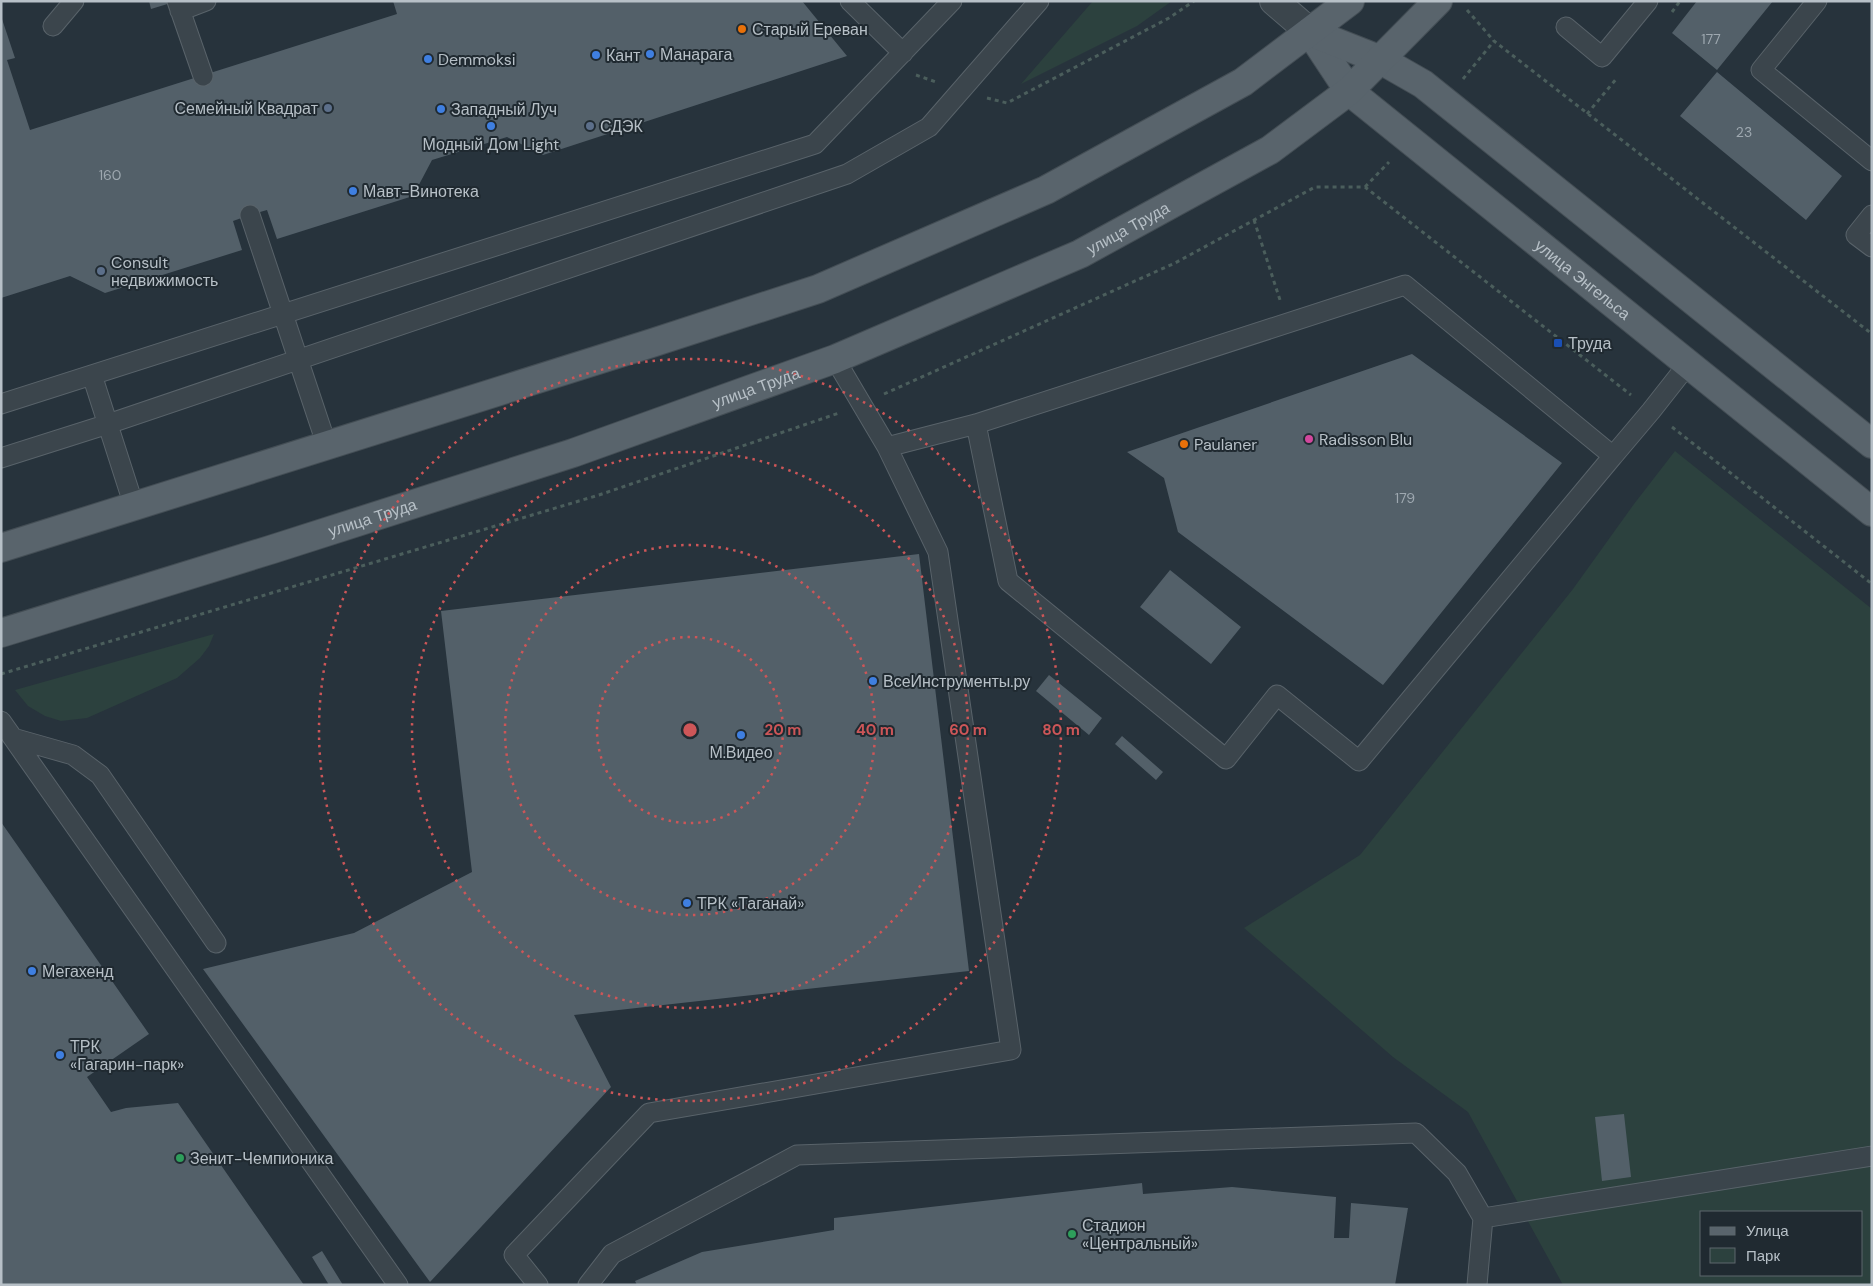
<svg xmlns="http://www.w3.org/2000/svg" width="1873" height="1286" font-family="'DM Sans',sans-serif">
  <style>
    .green { fill: #2c413e; fill-rule: evenodd }
    .building { fill: #536069 }
    .lines { fill: none; stroke-linecap: round; stroke-linejoin: round }
    .service-casing { stroke: #59636a; stroke-width: 21 }
    .minor-casing { stroke: #59636a; stroke-width: 30 }
    .primary-casing { stroke: #444e55; stroke-width: 30 }
    .path { stroke: #4b5e5c; stroke-width: 3; stroke-dasharray: 4 4; stroke-linecap: butt }
    .service { stroke: #3b454c; stroke-width: 19 }
    .minor { stroke: #3b454c; stroke-width: 28 }
    .primary { stroke: #59646c; stroke-width: 28 }
    .ring { fill: none; stroke: #cd5658; stroke-width: 2.5; stroke-dasharray: 2.5 5 }
    .food-dot { fill: #e8710a; stroke: #202a31; stroke-width: 2 }
    .shop-dot { fill: #3f7fe0; stroke: #202a31; stroke-width: 2 }
    .service-dot { fill: #5c6f8a; stroke: #202a31; stroke-width: 2 }
    .transit-dot { fill: #1a4fb4; stroke: #202a31; stroke-width: 2 }
    .hotel-dot { fill: #d1479c; stroke: #202a31; stroke-width: 2 }
    .leisure-dot { fill: #2e9e5b; stroke: #202a31; stroke-width: 2 }
    .labels { text-anchor: middle; stroke-width: 4; stroke-linejoin: round; paint-order: stroke }
    .number-label { font-size: 14px; fill: #9ea8b0 }
    .poi-label { font-size: 16px; fill: #b7c0c7; stroke: #202a31; text-anchor: start }
    .street-label { font-size: 16px; fill: #b7c0c7; stroke: #202a31 }
    .centre { fill: #cd5658; stroke: #202a31; stroke-width: 2.5 }
    .ring-label { font-size: 15px; text-anchor: middle; font-weight: bold; fill: #cd5658; stroke: #202a31; stroke-width: 4; stroke-linejoin: round; paint-order: stroke }
  </style>
  <rect width="100%" height="100%" fill="#27333c"/>
  <path class="green" d="M1093 1H1172L1137 26 1021 84Z
    M1675 451 1872 609V1285H1563L1468 1112 1393 1057 1244 928 1360 855 1573 589 1634 504ZM1702 1212H1862V1275H1702Z
    M214 634 209 646 200 658 177 678 87 718 61 721 45 716 28 706 15 690Z"/>
  <path class="building" d="M149 1H174V2L151 9Z
    M393 1H802L847 56 543 155 507 137 432 160 413 196 277 239 267 210 250 215 233 221 242 250 105 293 70 276 1 298V16L15 58 7 60 30 130 397 14Z
    M1697 1H1773L1717 70 1672 33Z
    M1717 72 1842 176 1806 220 1680 116Z
    M1412 354 1562 463 1383 685 1178 532 1164 478 1127 452Z
    M919 554 969 971 574 1015 611 1087 430 1282 203 969 354 933 472 872 441 611Z
    M1170 570 1241 627 1211 664 1140 607Z
    M1049 675 1102 718 1089 735 1036 691Z
    M1122 736 1163 772 1156 780 1115 744Z
    M1 822 149 1034 87 1077 111 1112 126 1108 178 1103 304 1285H1Z
    M1624 1114 1631 1177 1602 1181 1595 1117Z
    M1142 1183 1143 1194 1232 1187 1336 1197 1334 1238H1349L1351 1203 1408 1208 1395 1285H637L635 1281 702 1252 834 1230V1218Z
    M322 1251 343 1285H329L312 1257Z"/>
  <g class="lines">
    <g class="service-casing">
      <path id="service" d="M177 1 203 76
        M850 1 903 53
        M1817 1 1761 70 1872 161
        M180 11 206 1
        M53 26 74 1
        M1566 27 1602 57 1648 1
        M250 215 327 446
        M1872 215 1856 235 1872 247
        M835 359 887 447 976 424 1405 285 1613 456 1651 411 1688 364
        M92 375 134 506
        M1 404 815 144 952 1
        M976 424 1008 581 1226 759 1277 695 1359 761 1613 456
        M1 458 108 424 847 174 929 127 1039 1
        M1 721 398 1285
        M13 738 73 755 100 775 216 943
        M1483 1218 1872 1156
        M538 1285 514 1255 649 1113 1011 1050 938 552 887 447
        M588 1285 612 1254 797 1155 1416 1133 1457 1173 1483 1218 1477 1285"/>
    </g>
    <g class="minor-casing">
      <path id="minor" d="M1274 1 1310 32"/>
    </g>
    <g class="primary-casing">
      <g id="primary">
        <path id="s1" d="M1310 32 1349 91 1872 512"/>
        <path d="M1310 32 1381 60 1423 84 1872 444"/>
        <path d="M1 548 652 343 818 289 1046 190 1243 82 1350 1"/>
        <path id="s2" d="M1 633 273 549 573 453 835 359 1080 254 1270 150 1349 91 1438 1"/>
      </g>
    </g>
    <path class="path" d="M1467 10 1494 41 1872 334
      M1672 12 1680 1
      M916 75 936 82
      M1463 79 1494 41
      M987 98 1007 103 1169 18 1194 1
      M1587 114 1617 78
      M1365 187 1389 162
      M1254 220 1280 300
      M884 394 1175 263 1315 187H1365L1631 395
      M1672 427 1872 584
      M1 674 599 495 839 413"/>
    <use href="#service" class="service"/>
    <use href="#minor" class="minor"/>
    <use href="#primary" class="primary"/>
  </g>
  <g class="ring">
    <circle cx="690" cy="730" r="93"/>
    <circle cx="690" cy="730" r="185"/>
    <circle cx="690" cy="730" r="278"/>
    <circle cx="690" cy="730" r="371"/>
  </g>
  <g class="food-dot">
    <circle cx="742" cy="29" r="5"/>
    <circle cx="1184" cy="444" r="5"/>
  </g>
  <g class="shop-dot">
    <circle cx="650" cy="54" r="5"/>
    <circle cx="596" cy="55" r="5"/>
    <circle cx="428" cy="59" r="5"/>
    <circle cx="441" cy="109" r="5"/>
    <circle cx="491" cy="126" r="5"/>
    <circle cx="353" cy="191" r="5"/>
    <circle cx="873" cy="681" r="5"/>
    <circle cx="741" cy="735" r="5"/>
    <circle cx="687" cy="903" r="5"/>
    <circle cx="32" cy="971" r="5"/>
    <circle cx="60" cy="1055" r="5"/>
  </g>
  <g class="service-dot">
    <circle cx="328" cy="108" r="5"/>
    <circle cx="590" cy="126" r="5"/>
    <circle cx="101" cy="271" r="5"/>
  </g>
  <rect class="transit-dot" x="1553" y="338" width="10" height="10" rx="2.5"/>
  <circle class="hotel-dot" cx="1309" cy="439" r="5"/>
  <g class="leisure-dot">
    <circle cx="180" cy="1158" r="5"/>
    <circle cx="1072" cy="1234" r="5"/>
  </g>
  <g class="labels">
    <g class="number-label">
      <text x="1711" y="44">177</text>
      <text x="1744" y="137">23</text>
      <text x="110" y="180">160</text>
      <text x="1405" y="503">179</text>
    </g>
    <g class="poi-label">
      <text x="752" y="35">Старый Ереван</text>
      <text x="660" y="60">Манарага</text>
      <text x="606" y="61">Кант</text>
      <text x="438" y="65">Demmoksi</text>
      <text x="318" y="114" text-anchor="end">Семейный Квадрат</text>
      <text x="451" y="115">Западный Луч</text>
      <text x="600" y="132">СДЭК</text>
      <text x="491" y="150" text-anchor="middle">Модный Дом Light</text>
      <text x="363" y="197">Мавт-Винотека</text>
      <text x="111" y="268">Consult<tspan x="111" dy="18">недвижимость</tspan></text>
      <text x="1568" y="349">Труда</text>
      <text x="1319" y="445">Radisson Blu</text>
      <text x="1194" y="450">Paulaner</text>
      <text x="883" y="687">ВсеИнструменты.ру</text>
      <text x="741" y="758" text-anchor="middle">М.Видео</text>
      <text x="697" y="909">ТРК «Таганай»</text>
      <text x="42" y="977">Мегахенд</text>
      <text x="70" y="1052">ТРК<tspan x="70" dy="18">«Гагарин-парк»</tspan></text>
      <text x="190" y="1164">Зенит-Чемпионика</text>
      <text x="1082" y="1231">Стадион<tspan x="1082" dy="18">«Центральный»</tspan></text>
    </g>
    <g class="street-label">
      <text dy="6" stroke="none"><textPath href="#s2" startOffset="1199">улица Труда</textPath></text>
      <text dy="6" stroke="none"><textPath href="#s1" startOffset="371">улица Энгельса</textPath></text>
      <text dy="6" stroke="none"><textPath href="#s2" startOffset="794">улица Труда</textPath></text>
      <text dy="6" stroke="none"><textPath href="#s2" startOffset="389">улица Труда</textPath></text>
    </g>
  </g>
  <circle cx="690" cy="730" r="8" class="centre"/>
  <g class="ring-label">
    <text x="783" y="735">20 m</text>
    <text x="875" y="735">40 m</text>
    <text x="968" y="735">60 m</text>
    <text x="1061" y="735">80 m</text>
  </g>
  <rect width="1873" height="1286" fill="none" stroke="#b7c0c7" stroke-width="5"/>
  <rect x="1700" y="1211" width="162" height="65" fill="#202a31" stroke="#5c666d"/>
  <rect x="1710" y="1227" width="25" height="8" fill="#59646c" stroke="#5c666d"/>
  <text x="1746" y="1236" font-size="15" fill="#b7c0c7">Улица</text>
  <rect x="1710" y="1248" width="25" height="15" fill="#2c413e" stroke="#5c666d"/>
  <text x="1746" y="1261" font-size="15" fill="#b7c0c7">Парк</text>
</svg>
